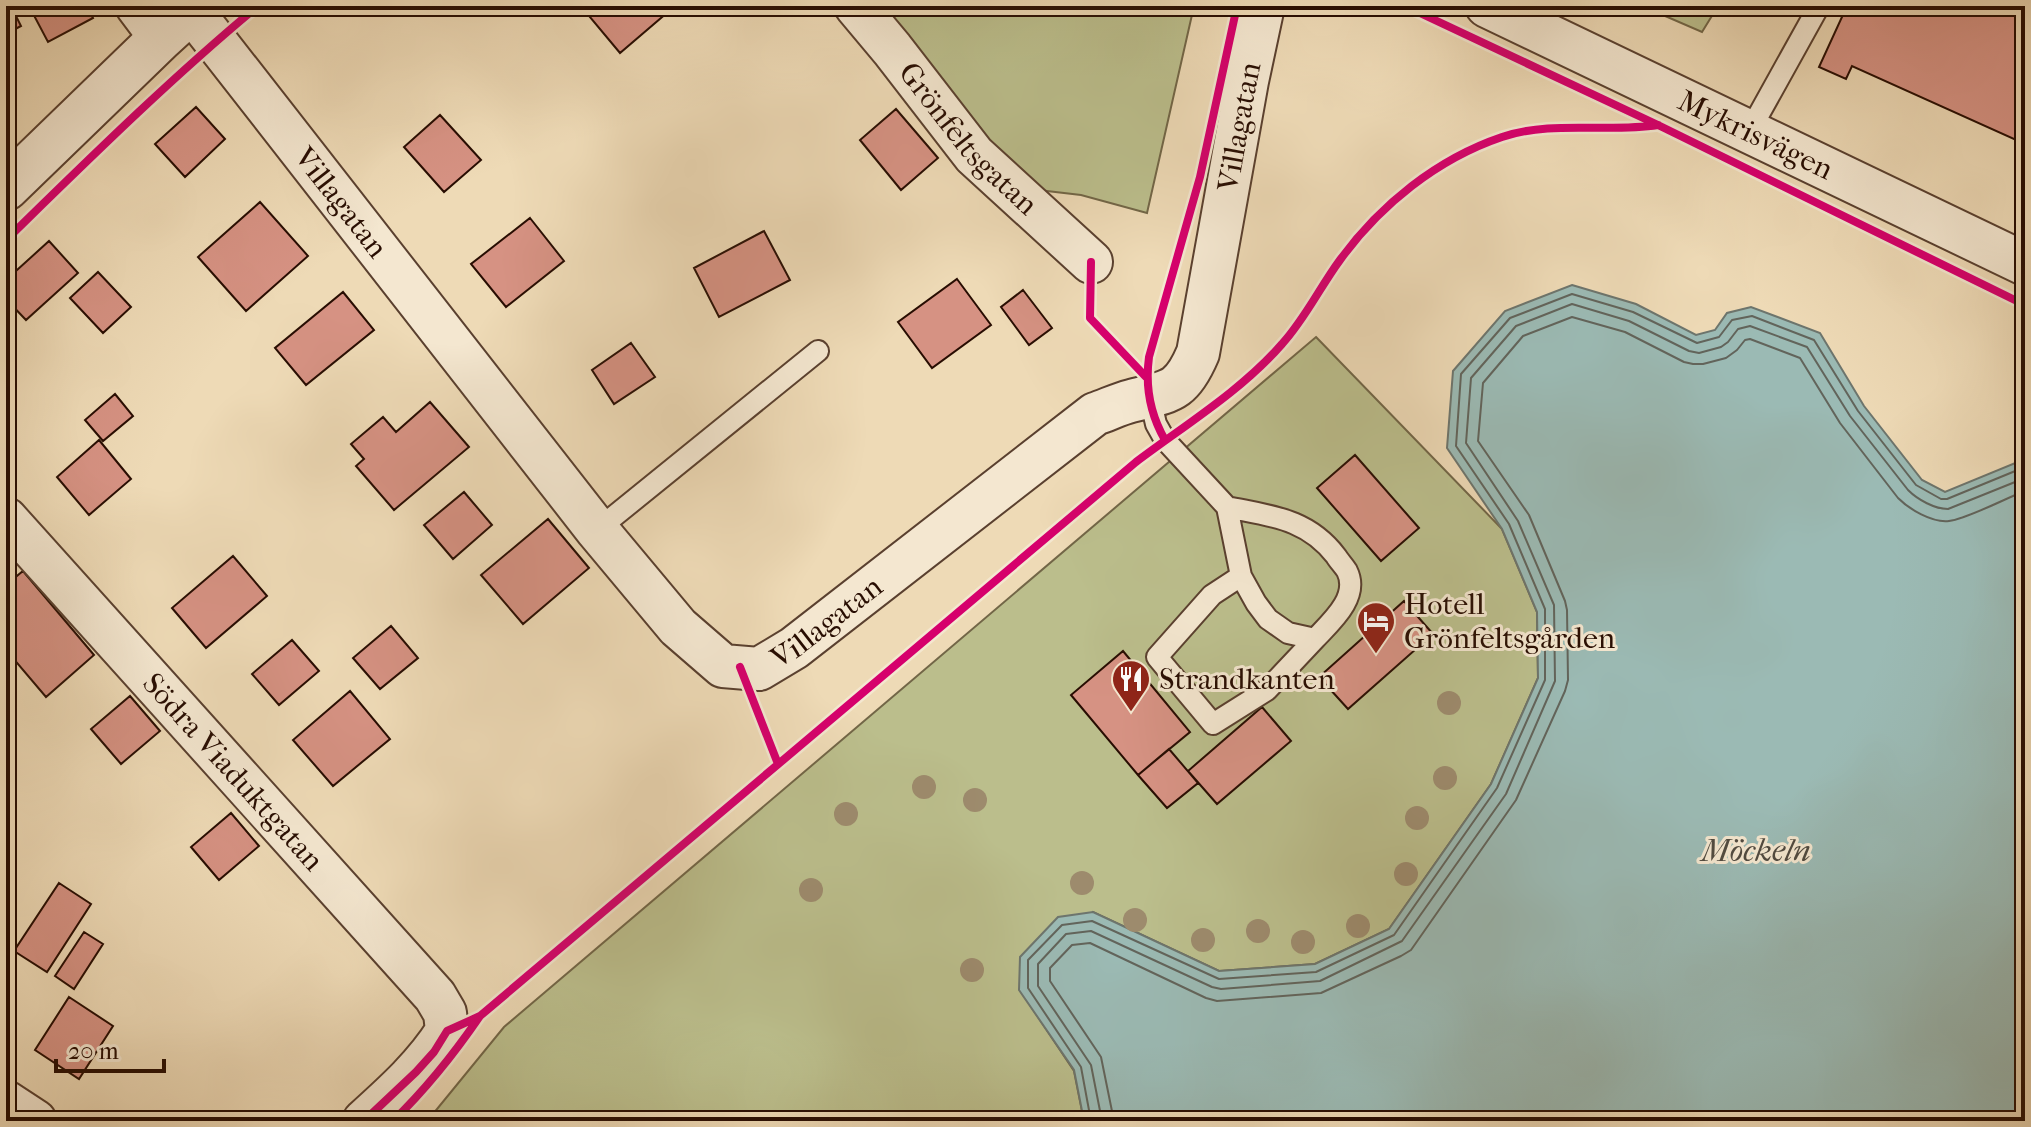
<svg xmlns="http://www.w3.org/2000/svg" width="2031" height="1127" font-family="'IM FELL French Canon',serif">
  <style>
    .green { fill: #bbbe8c; stroke: #726647; stroke-width: 2 }
    .water { fill: #9bbab4; stroke: #6d756d; stroke-width: 2 }
    .lines { fill: none; stroke-linecap: round; stroke-linejoin: round }
    .shore { stroke: #62645b; stroke-width: 2 }
    .building { fill: #d69283; stroke: #280d02; stroke-width: 2 }
    .service-casing { stroke: #5a402f; stroke-width: 24 }
    .minor-casing { stroke: #5a402f; stroke-width: 46 }
    .tertiary-casing { stroke: #5a402f; stroke-width: 48 }
    .service { stroke: #f4e7d0; stroke-width: 20 }
    .minor { stroke: #f4e7d0; stroke-width: 42 }
    .tertiary { stroke: #f4e7d0; stroke-width: 44 }
    .cycleway-casing { stroke: #f4e7d0; stroke-width: 13 }
    .cycleway { stroke: #d6006c; stroke-width: 8 }
    .tree { fill: #9d8b6d }
    .labels { text-anchor: middle; stroke-width: 6; stroke-linejoin: round; paint-order: stroke }
    .street-label { font-size: 30px; fill: #280d02; stroke: #f4e7d0 }
    .poi-label { font-size: 30px; fill: #280d02; stroke: #f4e7d0; text-anchor: start }
    .water-label { font-size: 32px; font-style: italic; fill: #504a40; stroke: #f4e7d0 }
  </style>
  <rect width="100%" height="100%" fill="#eedab6"/>
  <filter id="stains"><feTurbulence type="fractalNoise" baseFrequency=".0025" numOctaves="4"/><feColorMatrix values="0 0 0 0 .2 0 0 0 0 .09 0 0 0 0 .02 0 0 0 .5 -.17"/></filter>
  <radialGradient id="worn" r=".72"><stop offset=".6" stop-color="#630" stop-opacity="0"/><stop offset="1" stop-color="#630" stop-opacity=".3"/></radialGradient>
  <path class="green" d="M878 6H1194L1147 213 1081 195 1030 189Z
    M1642 6H1718L1702 32Z
    M1316 337 1502 529 1537 612 1538 678 1491 784 1389 929 1315 964 1219 971 1093 912 1020 990 1074 1071 1084 1121H425L433 1114 504 1027Z"/>
  <path class="water" d="M1572 285 1636 304 1696 335 1715 330 1727 313 1751 307 1820 333 1864 406 1922 480 1945 492 2025 459V1121H1084L1074 1070 1019 990 1020 957 1058 917 1093 912 1219 971 1315 964 1389 929 1491 784 1538 678 1537 612 1502 529 1447 448 1453 371 1505 311Z"/>
  <g class="lines">
    <path class="shore" d="M1091 1121 1081 1067 1028 988V960L1062 925 1092 921 1219 979 1316 972 1394 935 1497 788 1545 680V609L1509 524 1456 446 1461 374 1510 318 1572 294 1633 312 1697 343 1719 337 1732 320 1752 316 1814 340 1858 411 1916 485 1941 499H1947L2025 467
      M1102 1121 1091 1065 1038 986V964L1066 934 1091 931 1212 987 1221 989 1320 981 1402 941 1506 794 1555 681 1554 605 1518 521 1466 443 1471 378 1516 326 1572 304 1629 321 1689 351 1699 353 1721 347 1728 342 1738 329 1750 326 1807 347 1850 416 1908 490C1918 500 1935 509 1948 509L2025 478
      M1114 1121 1101 1057 1050 981V968L1072 945 1090 943 1206 998 1217 1001 1321 993 1401 956 1411 950 1516 800 1565 691 1568 680 1567 610 1565 601 1529 515 1478 441 1483 383 1523 336 1572 317 1625 332 1684 362 1693 364H1703L1726 358 1737 350 1745 340 1750 339 1800 358 1840 423 1898 498C1909 509 1932 523 1949 521 1967 519 2006 498 2025 491"/>
  </g>
  <path class="building" d="M6 6H11L21 26 6 34Z
    M29 6H87L93 18 48 42Z
    M589 6H675L620 53 584 10Z
    M1847 6H2025V144L1852 66 1846 79 1819 67Z
    M196 107 225 139 185 177 155 144Z
    M896 109 938 158 901 190 860 140Z
    M440 115 481 160 444 192 404 147Z
    M260 202 308 256 246 311 198 257Z
    M530 218 564 261 506 307 471 264Z
    M764 231 790 280 719 317 694 268Z
    M49 241 78 273 26 320 6 299V280Z
    M98 272 131 307 103 333 70 298Z
    M957 279 991 325 932 368 898 322Z
    M1023 290 1052 328 1029 345 1001 307Z
    M343 292 374 330 306 385 275 348Z
    M631 343 655 377 614 404 592 370Z
    M115 394 133 416 103 441 85 420Z
    M430 402 469 447 394 510 356 466 364 459 351 444 383 417 396 432Z
    M99 440 131 479 89 515 57 477Z
    M1355 455 1419 528 1381 561 1317 488Z
    M464 492 492 525 453 559 424 525Z
    M548 519 589 568 523 624 481 575Z
    M233 556 267 596 206 648 172 608Z
    M23 571 94 655 46 697 6 650V585Z
    M1404 601 1433 634 1348 709 1319 677Z
    M391 626 418 658 380 689 353 658Z
    M292 640 319 671 279 705 252 674Z
    M1123 651 1190 732 1138 775 1071 695Z
    M350 691 390 739 333 786 293 740Z
    M130 696 160 731 121 764 91 729Z
    M1262 707 1291 741 1217 804 1188 771Z
    M1169 749 1198 783 1167 808 1138 775Z
    M231 813 259 846 219 880 191 847Z
    M59 883 91 904 47 972 14 951Z
    M84 932 103 944 74 989 55 976Z
    M69 997 113 1026 79 1079 35 1050Z"/>
  <g class="lines">
    <g class="service-casing">
      <path id="service" d="M1749 132 1819 6
        M1150 398 1156 424 1165 440 1227 507 1241 576 1256 603 1268 619 1288 633 1315 639C1331 622 1360 597 1347 571 1344 566 1339 561 1336 556 1307 518 1270 516 1227 507
        M597 530 818 351
        M1241 576 1212 595 1157 657 1213 724 1267 690 1315 639"/>
    </g>
    <g class="minor-casing">
      <g id="minor">
        <path d="M137 6 161 38"/>
        <path id="s1" d="M856 6 892 49 974 155 1091 262"/>
        <path id="s2" d="M1487 6 2025 264"/>
        <path id="s3" d="M191 10 597 530 678 627 723 666 759 669 794 648 1095 414C1107 410 1119 404 1131 401 1170 391 1181 393 1198 353L1247 81 1263 6"/>
        <path id="s4" d="M6 519 435 996 445 1013 447 1031C425 1066 395 1093 364 1121"/>
        <path d="M6 1102 35 1121"/>
      </g>
    </g>
    <g class="tertiary-casing">
      <path id="tertiary" d="M6 188 161 38 196 6"/>
    </g>
    <use href="#service" class="service"/>
    <use href="#minor" class="minor"/>
    <use href="#tertiary" class="tertiary"/>
    <g class="cycleway-casing">
      <path id="cycleway" d="M1405 6 1658 125 2025 305
        M6 240C88 160 170 79 258 6
        M1091 262 1090 318 1146 377
        M1165 440C1150 414 1145 387 1149 357L1200 177 1237 6
        M740 667 778 764
        M364 1121 416 1072 434 1052 447 1031 480 1016
        M393 1121C426 1089 454 1054 480 1016L1136 462C1185 425 1241 391 1282 344 1305 319 1320 287 1340 260 1380 205 1437 159 1502 137 1553 120 1606 133 1658 125"/>
    </g>
    <use href="#cycleway" class="cycleway"/>
  </g>
  <g class="tree">
    <circle cx="1449" cy="703" r="12"/>
    <circle cx="1445" cy="778" r="12"/>
    <circle cx="924" cy="787" r="12"/>
    <circle cx="975" cy="800" r="12"/>
    <circle cx="846" cy="814" r="12"/>
    <circle cx="1417" cy="818" r="12"/>
    <circle cx="1406" cy="874" r="12"/>
    <circle cx="1082" cy="883" r="12"/>
    <circle cx="811" cy="890" r="12"/>
    <circle cx="1135" cy="920" r="12"/>
    <circle cx="1358" cy="926" r="12"/>
    <circle cx="1258" cy="931" r="12"/>
    <circle cx="1203" cy="940" r="12"/>
    <circle cx="1303" cy="942" r="12"/>
    <circle cx="972" cy="970" r="12"/>
  </g>
  <defs>
    <g id="hotel-pin" transform="scale(2)"><path d="M0 17L-7.5 6A9.5 9.5 0 1 1 7.5 6Z" fill="#8f2418" stroke="#f4e7d0"/><path d="M-6-4.5h1.5V1H6V5H4.5V3h-9V5H-6ZM-4 0a1.8 1.8 0 1 1 3.6 0ZM.5 0V-2.5h3Q6-2.5 6 0Z" fill="#fff"/></g>
    <g id="restaurant-pin" transform="scale(2)"><path d="M0 17L-7.5 6A9.5 9.5 0 1 1 7.5 6Z" fill="#8f2418" stroke="#f4e7d0"/><path d="M-5-6h1v4h1v-4h1v4h1v-4h1v5L-1.5 .5V6h-2V.5L-5-1ZM5-6V6H3V1.5H1.5Q1.5-4 5-6Z" fill="#fff"/></g>
  </defs>
  <g fill-rule="evenodd">
    <use href="#hotel-pin" x="1376" y="621"/>
    <use href="#restaurant-pin" x="1131" y="679"/>
  </g>
  <g class="labels">
    <g class="street-label">
      <text dy="10" stroke="none"><textPath href="#s3" startOffset="1660">Villagatan</textPath></text>
      <text dy="10" stroke="none"><textPath href="#s2" startOffset="298">Mykrisvägen</textPath></text>
      <text dy="10" stroke="none"><textPath href="#s1" startOffset="174">Grönfeltsgatan</textPath></text>
      <text dy="10" stroke="none"><textPath href="#s3" startOffset="244">Villagatan</textPath></text>
      <text dy="10" stroke="none"><textPath href="#s3" startOffset="964">Villagatan</textPath></text>
      <text dy="10" stroke="none"><textPath href="#s4" startOffset="340">Södra Viaduktgatan</textPath></text>
    </g>
    <g class="poi-label">
      <text x="1404" y="614">Hotell<tspan x="1404" dy="34">Grönfeltsgården</tspan></text>
      <text x="1159" y="689">Strandkanten</text>
    </g>
    <g class="water-label">
      <text x="1756" y="861">Möckeln</text>
    </g>
  </g>
  <rect width="2031" height="1127" fill="none" stroke="#eedab6" stroke-width="32"/>
  <rect x="8" y="8" width="2015" height="1111" fill="none" stroke="#280d02" stroke-width="4"/>
  <rect x="16" y="16" width="1999" height="1095" fill="none" stroke="#280d02" stroke-width="2"/>
  <path d="M56 1059v12h108v-12" fill="none" stroke="#280d02" stroke-width="4"/>
  <text x="68" y="1059" font-size="24" fill="#280d02" stroke="#f4e7d0" stroke-width="6" paint-order="stroke">20 m</text>
  <rect width="100%" height="100%" filter="url(#stains)"/>
  <rect width="100%" height="100%" fill="url(#worn)"/>
</svg>
